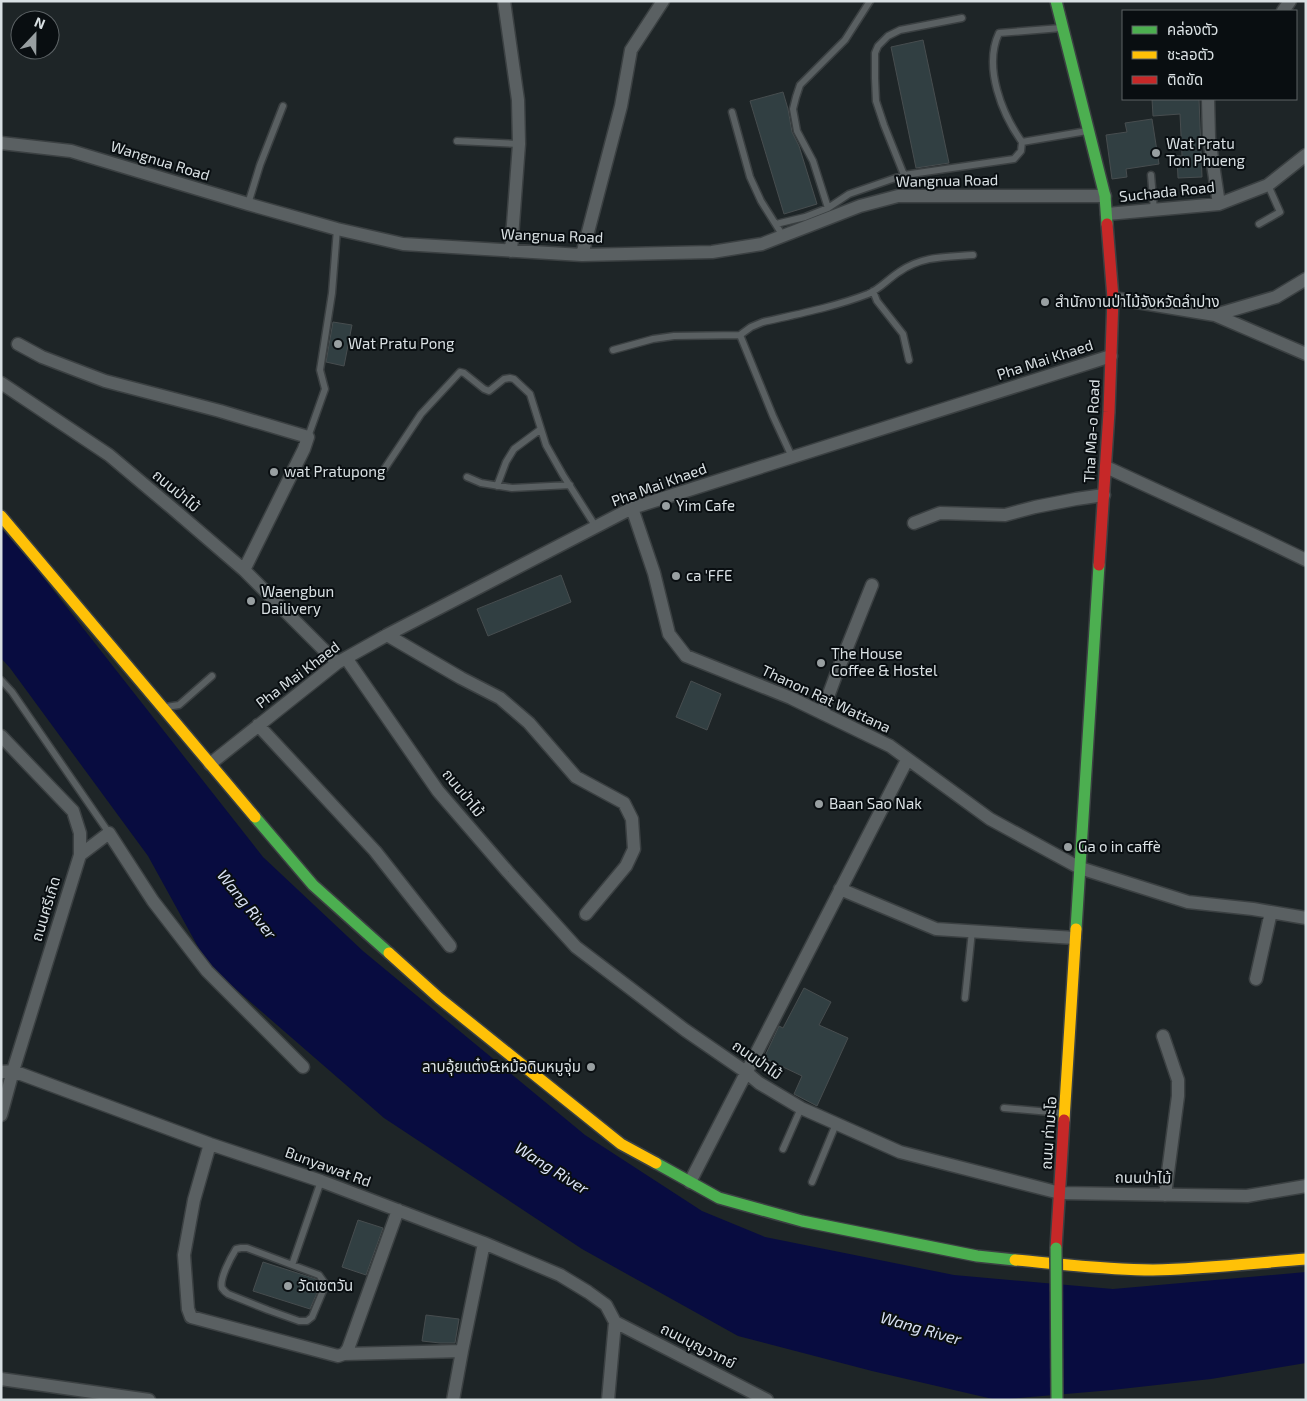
<svg xmlns="http://www.w3.org/2000/svg" width="1307" height="1401" font-family="'Exo 2','Noto Sans Thai',sans-serif">
  <style>
    .water { fill: #080c40 }
    .building { fill: #313f42; stroke: #474d4f }
    .lines { fill: none; stroke-linecap: round; stroke-linejoin: round }
    .lane-casing { stroke: #3b4042; stroke-width: 9 }
    .street-casing { stroke: #3b4042; stroke-width: 15 }
    .fast-casing { stroke: #3b4042; stroke-width: 14 }
    .slow-casing { stroke: #3b4042; stroke-width: 14 }
    .jam-casing { stroke: #3b4042; stroke-width: 14 }
    .lane { stroke: #5a6062; stroke-width: 6 }
    .street { stroke: #5a6062; stroke-width: 12 }
    .fast { stroke: #4caf50; stroke-width: 11 }
    .slow { stroke: #ffc107; stroke-width: 11 }
    .jam { stroke: #c62828; stroke-width: 11 }
    .fast-bridge-casing { stroke: #3b4042; stroke-width: 14; stroke-linecap: butt }
    .fast-bridge { stroke: #4caf50; stroke-width: 11 }
    .poi-dot { fill: #989fa1; stroke: #090e11; stroke-width: 2 }
    .labels { text-anchor: middle; stroke-width: 4; stroke-linejoin: round; paint-order: stroke }
    .poi-label { font-size: 15px; fill: #d9e0e3; stroke: #090e11; text-anchor: start }
    .street-label { font-size: 15px; fill: #d9e0e3; stroke: #090e11 }
    .water-label { font-size: 16px; font-style: italic; fill: #dae2f5; stroke: #090e11 }
  </style>
  <rect width="100%" height="100%" fill="#1e2527"/>
  <path class="water" d="M1 528 35 567 263 857 363 951 585 1135 702 1211 765 1237 954 1275 1113 1289 1306 1272V1363L1211 1379 1112 1390 997 1400 872 1371 738 1336 582 1249 384 1118 208 965 148 856 10 668 1 658Z"/>
  <path class="building" d="M923 40 949 163 916 168 891 47Z
    M783 92 788 109 792 132 799 146 817 204 784 214 750 101Z
    M1152 99H1199L1202 177 1178 178 1177 156H1182L1180 114 1153 116Z
    M1152 119 1159 164 1126 169 1127 177 1112 179 1106 135 1127 132 1125 123Z
    M333 322 352 325 344 366 326 362Z
    M561 575 571 602 488 636 477 609Z
    M691 681 721 694 707 730 676 717Z
    M804 988 831 1002 819 1025 848 1038 817 1106 794 1094 802 1076 764 1058 779 1026 783 1028Z
    M358 1220 383 1228 366 1275 342 1267Z
    M263 1262 316 1279 320 1286 310 1309 253 1291Z
    M426 1315 459 1319 455 1343H440L422 1341Z"/>
  <g class="lines">
    <g class="lane-casing">
      <path id="lane" d="M1061 28 999 33C983 67 1002 114 1022 142L1087 131
        M732 112 750 177 761 201 783 236
        M457 141 519 144
        M904 175 884 125 876 101 875 78V53L878 46 888 36 900 30 962 18
        M1151 175 1154 210
        M248 204 260 165 283 106
        M828 208 813 161 797 131 793 109 796 97 800 85 845 40 870 1
        M776 224 805 217 828 208 849 194 904 175 1014 159 1021 151 1022 142
        M1259 224 1280 212 1268 185
        M873 291 877 301 903 334 909 360
        M740 335 773 416 792 457
        M613 350 653 339 674 336 740 335 751 327 763 322C798 314 834 307 868 294 880 289 888 279 899 272 922 256 945 257 973 255
        M308 437 325 389 320 370 332 293 337 229
        M385 468 421 414 460 372 464 373 484 389 489 391 504 379 510 378 514 379 530 394 546 445 563 475 596 527
        M467 477 481 483 512 488 570 485
        M497 486 506 462 514 449 541 429
        M1 680 12 692 109 833
        M166 707 179 705 212 676
        M965 998 972 931
        M1004 1108 1062 1113
        M783 1149 801 1108
        M812 1182 836 1124
        M241 1248H247L319 1275 324 1282 325 1286 312 1317 307 1321H299L268 1310 228 1294C225 1292 224 1291 222 1288 219 1279 231 1257 236 1249Z
        M292 1265 321 1181"/>
    </g>
    <g class="street-casing">
      <path id="street" d="M504 1 518 100 519 144 511 251
        M1283 11 1290 1
        M1208 99 1209 138 1219 204
        M1 143 71 151 248 204 337 229 403 244 582 255 712 252 762 244 860 206 898 196H1105
        M1107 214 1219 204 1268 185 1306 155
        M582 255 621 106 631 50 663 1
        M1113 298 1215 315 1306 354
        M1215 315 1276 297 1306 279
        M18 344 42 357 105 381 220 411 308 437 304 449 244 570
        M1 383 109 455 172 508 244 570 337 663
        M1106 467 1256 536 1306 560
        M632 508 654 573 669 634 686 656 791 698 890 746 990 819 1080 868 1188 902 1253 909 1306 918
        M914 523 940 513 1005 515 1035 507 1076 499 1104 495
        M387 635 461 678 500 698 529 723 576 777 624 803 632 819 634 849 626 866 586 914
        M346 658 438 791 508 872 576 947 685 1030 746 1072 759 1083 801 1108 900 1152 1060 1193 1247 1196 1306 1186
        M822 713 836 675 872 585
        M258 725 375 851 450 946
        M1 736 73 811 80 833V855L13 1071 1 1115
        M210 764 337 663 387 635 632 508 1111 356
        M80 855 109 833 153 901 207 971 303 1067
        M840 889 936 929 1075 938
        M1256 979 1271 912
        M1163 1036 1178 1080V1096L1165 1195
        M1 1072 13 1071 210 1144 321 1181 484 1243 560 1275 588 1292 606 1305 615 1322 767 1400
        M210 1144 194 1200 184 1255 188 1309 191 1317 338 1356 344 1354 462 1351
        M690 1182 907 760
        M344 1354 348 1349 398 1210
        M1 1379 149 1400
        M453 1400 462 1351 484 1243
        M608 1400 615 1322"/>
    </g>
    <g class="fast-casing">
      <path id="fast" d="M1056 1 1105 196 1107 224
        M255 817 313 885 389 953
        M1076 929 1099 565
        M656 1163 719 1198 802 1221 977 1256 1015 1260"/>
    </g>
    <g class="slow-casing">
      <path id="slow" d="M1 516 255 817
        M389 953 439 998 621 1144 656 1163
        M1064 1120 1076 929
        M1015 1260C1061 1264 1107 1270 1153 1270 1204 1269 1255 1263 1306 1259"/>
    </g>
    <g class="jam-casing">
      <path id="jam" d="M1099 565 1109 412 1113 298 1107 224
        M1056 1248 1064 1120"/>
    </g>
    <use href="#lane" class="lane"/>
    <use href="#street" class="street"/>
    <use href="#fast" class="fast"/>
    <use href="#slow" class="slow"/>
    <use href="#jam" class="jam"/>
    <g class="fast-bridge-casing">
      <path id="fast-bridge" d="M1056 1248 1057 1400"/>
    </g>
    <use href="#fast-bridge" class="fast-bridge"/>
  </g>
  <g class="poi-dot">
    <circle cx="1156" cy="153" r="5"/>
    <circle cx="1045" cy="302" r="5"/>
    <circle cx="338" cy="344" r="5"/>
    <circle cx="274" cy="472" r="5"/>
    <circle cx="666" cy="506" r="5"/>
    <circle cx="676" cy="576" r="5"/>
    <circle cx="251" cy="601" r="5"/>
    <circle cx="821" cy="663" r="5"/>
    <circle cx="819" cy="804" r="5"/>
    <circle cx="1068" cy="847" r="5"/>
    <circle cx="591" cy="1067" r="5"/>
    <circle cx="288" cy="1286" r="5"/>
  </g>
  <g class="labels">
    <g class="poi-label">
      <text x="1166" y="149">Wat Pratu<tspan x="1166" dy="17">Ton Phueng</tspan></text>
      <text x="1055" y="307">สำนักงานป่าไม้จังหวัดลำปาง</text>
      <text x="348" y="349">Wat Pratu Pong</text>
      <text x="284" y="477">wat Pratupong</text>
      <text x="676" y="511">Yim Cafe</text>
      <text x="686" y="581">ca 'FFE</text>
      <text x="261" y="597">Waengbun<tspan x="261" dy="17">Dailivery</tspan></text>
      <text x="831" y="659">The House<tspan x="831" dy="17">Coffee &amp; Hostel</tspan></text>
      <text x="829" y="809">Baan Sao Nak</text>
      <text x="1078" y="852">Ga o in caffè</text>
      <text x="581" y="1072" text-anchor="end">ลาบอุ้ยแต๋ง&amp;หม้อดินหมูจุ่ม</text>
      <text x="298" y="1291">วัดเชตวัน</text>
    </g>
    <g class="street-label">
      <text transform="translate(160 161) rotate(17)" y="5">Wangnua Road</text>
      <text transform="translate(947 181) rotate(-1)" y="5">Wangnua Road</text>
      <text transform="translate(1167 192) rotate(-6)" y="5">Suchada Road</text>
      <text transform="translate(552 236) rotate(2)" y="5">Wangnua Road</text>
      <text transform="translate(1045 360) rotate(-18)" y="5">Pha Mai Khaed</text>
      <text transform="translate(1092 431) rotate(-87)" y="5">Tha Ma-o Road</text>
      <text transform="translate(659 485) rotate(-20)" y="5">Pha Mai Khaed</text>
      <text transform="translate(176 491) rotate(40)" y="5">ถนนป่าไม้</text>
      <text transform="translate(298 675) rotate(-37)" y="5">Pha Mai Khaed</text>
      <text transform="translate(826 699) rotate(25)" y="5">Thanon Rat Wattana</text>
      <text transform="translate(463 793) rotate(51)" y="5">ถนนป่าไม้</text>
      <text transform="translate(46 909) rotate(-73)" y="5">ถนนศรีเกิด</text>
      <text transform="translate(757 1060) rotate(35)" y="5">ถนนป่าไม้</text>
      <text transform="translate(1049 1133) rotate(-86)" y="5">ถนน ท่ามะโอ</text>
      <text transform="translate(328 1167) rotate(20)" y="5">Bunyawat Rd</text>
      <text transform="translate(1143 1178) rotate(1)" y="5">ถนนป่าไม้</text>
      <text transform="translate(698 1346) rotate(27)" y="5">ถนนบุญวาทย์</text>
    </g>
    <g class="water-label">
      <text transform="translate(247 904) rotate(51)" y="6">Wang River</text>
      <text transform="translate(552 1168) rotate(32)" y="6">Wang River</text>
      <text transform="translate(921 1328) rotate(16)" y="6">Wang River</text>
    </g>
  </g>
  <rect width="1307" height="1401" fill="none" stroke="#d9e0e3" stroke-width="5"/>
  <rect x="1122" y="10" width="175" height="90" fill="#090e11" stroke="#5c6265"/>
  <rect x="1132" y="26" width="25" height="8" fill="#4caf50" stroke="#5c6265"/>
  <text x="1167" y="35" font-size="15" fill="#d9e0e3">คล่องตัว</text>
  <rect x="1132" y="51" width="25" height="8" fill="#ffc107" stroke="#5c6265"/>
  <text x="1167" y="60" font-size="15" fill="#d9e0e3">ชะลอตัว</text>
  <rect x="1132" y="76" width="25" height="8" fill="#c62828" stroke="#5c6265"/>
  <text x="1167" y="85" font-size="15" fill="#d9e0e3">ติดขัด</text>
  <g transform="translate(35 35) rotate(22)"><circle r="24" fill="#090e11" stroke="#5c6265"/>
  <path d="M0-4L9 19L0 12L-9 19Z" fill="#989fa1"/>
  <text y="-8" font-size="14" font-weight="bold" text-anchor="middle" fill="#d9e0e3">N</text>
  </g>
</svg>
